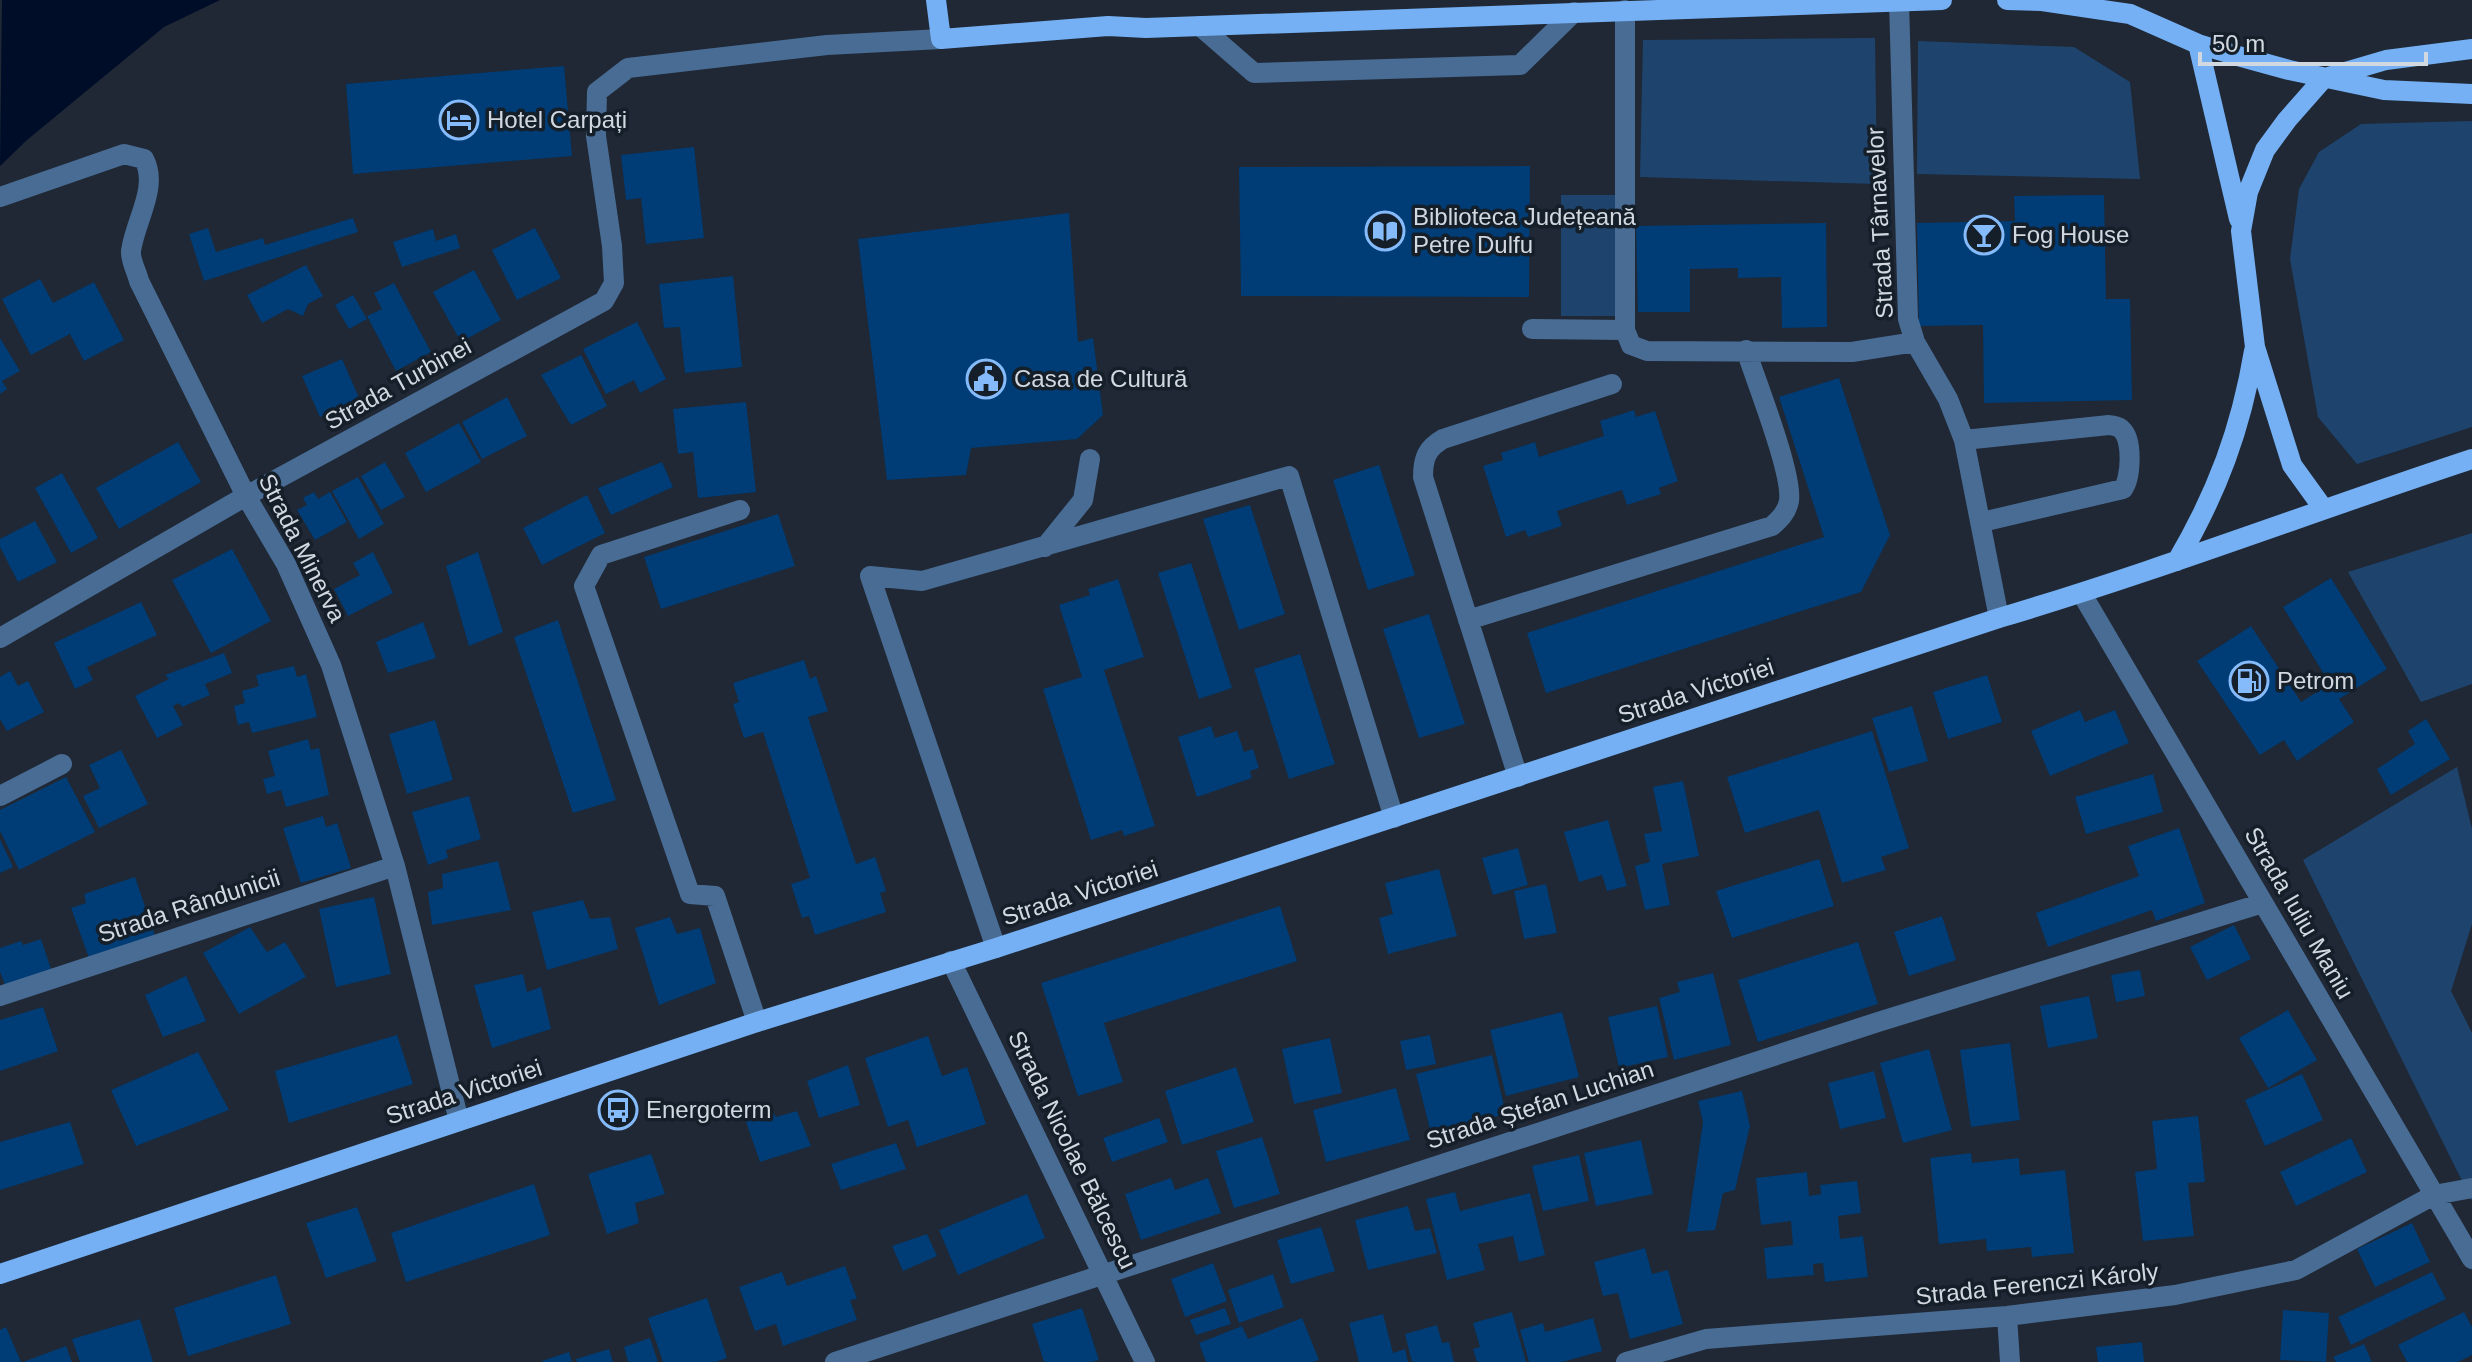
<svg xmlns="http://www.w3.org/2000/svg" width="2472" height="1362" font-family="Helvetica,sans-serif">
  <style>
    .green { fill: #1e446e }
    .water { fill: #000d29 }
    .building { fill: #003c75 }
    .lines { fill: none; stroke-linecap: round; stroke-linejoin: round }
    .minor { stroke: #496c95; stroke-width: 20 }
    .major { stroke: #75b0f4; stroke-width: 20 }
    .labels { text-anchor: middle; stroke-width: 7; stroke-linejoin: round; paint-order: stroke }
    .poi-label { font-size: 24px; fill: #d2d8e0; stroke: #151f2a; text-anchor: start }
    .street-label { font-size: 24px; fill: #d2d8e0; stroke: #151f2a }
  </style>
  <rect width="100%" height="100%" fill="#1f2834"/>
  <path class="green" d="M1875 38 1877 184 1640 177 1643 40Z
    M1918 41 2074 47 2130 82 2140 179 1917 174Z
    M2472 121V427L2357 464 2318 417 2290 259 2299 189 2319 152 2361 124Z
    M1561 195H1615V316H1561Z
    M2472 533V684L2421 702 2348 572Z
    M2457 767 2472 829V924L2451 991 2472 1033V1201L2303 860Z"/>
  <path class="water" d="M2 0H220L164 27 27 140 0 166Z"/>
  <path class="building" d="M564 66 572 156 353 174 346 84Z
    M694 147 704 238 646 244 641 198 626 200 621 155Z
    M1530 166 1529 297 1241 296 1239 167Z
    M2104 195 2106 299H2130L2132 400 1984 403 1983 325 1919 326 1917 223 2015 221 2014 196Z
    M1069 213 1078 342 1093 338 1103 415 1077 439 971 448 966 475 887 480 858 239Z
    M353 218 358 232 204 281 189 234 208 228 216 252 263 238 265 245Z
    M1826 223 1827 327 1782 328 1781 277 1738 278V268L1690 269V312H1638L1636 226Z
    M535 228 561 278 517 300 492 250Z
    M433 229 436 241 456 234 460 248 402 267 393 242Z
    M306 265 323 296 308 304 303 316 288 309 262 323 247 295Z
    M474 270 501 320 461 342 433 292Z
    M733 276 742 367 685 373 680 327 664 328 659 284Z
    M40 279 53 303 94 282 124 340 84 361 70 334 31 355 2 299Z
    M394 283 431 352 396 371 367 316 382 309 374 293Z
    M353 295 367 319 349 329 335 305Z
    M637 322 666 379 640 393 634 380 606 394 583 349Z
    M0 338 20 371 2 381 7 389 0 394Z
    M581 355 607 406 571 425 541 375Z
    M342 359 360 400 320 417 302 376Z
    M1839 378 1890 535 1861 592 1546 693 1527 633 1824 537 1779 397Z
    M507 397 527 436 482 459 462 422Z
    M746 402 756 492 698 498 693 452 678 454 673 409Z
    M1634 410 1636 417 1655 411 1678 481 1659 488 1661 494 1627 505 1622 490 1557 511 1562 526 1528 537 1525 530 1506 537 1483 466 1503 460 1501 453 1535 442 1539 457 1604 436 1600 421Z
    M459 423 481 462 426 492 405 453Z
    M178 442 201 482 119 529 96 488Z
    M385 462 405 497 381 510 361 476Z
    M662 462 673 487 611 515 598 488Z
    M1379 465 1415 575 1368 590 1333 480Z
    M62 473 98 538 71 553 35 488Z
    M358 477 384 524 359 539 332 491Z
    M314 492 318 499 330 492 347 522 315 540 297 510 307 505 303 498Z
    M587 495 605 533 542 565 523 528Z
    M1250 505 1285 614 1239 630 1203 519Z
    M778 514 795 566 661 609 644 557Z
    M35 521 57 562 18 582 0 547V539Z
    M232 549 271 621 211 653 172 580Z
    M373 552 393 593 348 616 334 589 360 575 353 563Z
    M478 552 503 632 469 646 446 566Z
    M1191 563 1232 688 1199 699 1158 573Z
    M2331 578 2387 669 2339 699 2354 722 2297 761 2284 740 2260 755 2197 661 2251 626 2301 702 2330 684 2283 607Z
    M1118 579 1144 657 1104 670 1155 826 1124 836 1122 830 1091 840 1043 689 1082 677 1059 605 1090 595 1088 589Z
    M141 602 157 635 87 667 93 680 75 689 54 643Z
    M1429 614 1465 724 1419 738 1383 629Z
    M558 620 616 800 573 813 514 637Z
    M423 622 436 658 388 673 376 642Z
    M224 653 232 673 205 684 210 695 182 707 179 703 173 706 183 725 157 738 135 696 169 679 165 675Z
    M1300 654 1335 764 1289 779 1254 669Z
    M804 660 810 679 816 676 828 711 808 717 856 864 875 857 886 891 880 893 886 912 815 935 809 916 802 918 791 884 810 878 763 732 744 738 733 704 739 702 733 683Z
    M294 666 297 677 306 674 317 717 252 733 249 722 238 725 234 706 245 703 242 691 259 686 256 675Z
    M10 671 18 686 28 681 44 712 7 731 0 719V677Z
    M1987 675 2002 722 1948 739 1933 692Z
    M1912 706 1928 761 1889 772 1872 718Z
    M2080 710 2085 722 2115 710 2129 743 2050 776 2031 731Z
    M2426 719 2450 759 2391 795 2377 769 2415 744 2408 731Z
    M435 720 453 780 407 794 389 734Z
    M1211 726 1215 738 1237 731 1244 752 1253 749 1259 768 1250 771 1252 778 1197 797 1178 737Z
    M1872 731 1909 848 1881 857 1886 870 1842 883 1819 810 1745 833 1727 777Z
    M308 739 311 750 319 748 329 795 286 807 281 790 267 794 263 779 275 776 268 751Z
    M121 750 148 804 99 828 83 796 100 788 89 765Z
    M2153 774 2163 812 2086 834 2075 797Z
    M66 777 95 832 19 870 0 831V810Z
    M1683 781 1699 856 1662 864 1670 905 1645 910 1635 866 1650 862 1644 834 1662 831 1653 787Z
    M469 796 481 839 446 850 448 858 428 865 412 812Z
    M323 816 326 827 337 823 351 868 301 883 283 828Z
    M1608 820 1627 886 1607 891 1602 875 1579 882 1564 832Z
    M2179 828 2205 903 2156 921 2152 910 2048 947 2036 913 2139 876 2128 846Z
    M0 839 13 867 0 873Z
    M1518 848 1528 885 1493 895 1482 858Z
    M1819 859 1834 906 1732 938 1716 891Z
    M498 861 511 910 432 925 428 892 443 888 442 874Z
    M1439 869 1457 936 1388 954 1379 918 1393 914 1385 883Z
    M135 877 155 936 89 958 71 908 86 903 84 894Z
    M1546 884 1557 933 1524 939 1514 891Z
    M374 897 391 974 336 987 319 909Z
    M583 900 590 919 610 917 618 949 547 970 532 912Z
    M1280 906 1297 961 1104 1023 1123 1082 1078 1096 1041 983Z
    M1942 916 1956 960 1909 976 1894 932Z
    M670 917 677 934 700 928 716 983 659 1005 635 928Z
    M2234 925 2251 959 2207 980 2190 947Z
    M250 927 267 952 285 942 306 977 239 1014 203 953Z
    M41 939 51 969 5 985 0 972V948L21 941 23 945Z
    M1858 942 1878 1004 1758 1042 1738 980Z
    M2140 970 2145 996 2116 1002 2111 975Z
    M1713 973 1731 1045 1674 1060 1659 998 1680 992 1677 982Z
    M523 974 527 992 541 987 551 1029 492 1048 474 985Z
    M186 976 206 1021 163 1037 145 995Z
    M2089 996 2098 1038 2048 1048 2040 1006Z
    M1657 1006 1668 1057 1619 1068 1608 1017Z
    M43 1007 58 1051 0 1071V1020Z
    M2288 1010 2317 1060 2268 1088 2239 1038Z
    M1562 1012 1579 1077 1506 1096 1490 1030Z
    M397 1035 413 1084 289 1123 275 1071Z
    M1430 1035 1436 1064 1406 1070 1400 1041Z
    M928 1036 942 1076 967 1067 986 1124 917 1147 908 1120 888 1127 865 1058Z
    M1330 1038 1342 1093 1294 1104 1282 1049Z
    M2010 1043 2020 1120 1971 1127 1960 1050Z
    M1929 1049 1952 1130 1903 1143 1880 1063Z
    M198 1052 229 1110 136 1146 111 1090Z
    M1492 1055 1506 1114 1431 1133 1416 1074Z
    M848 1065 860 1105 819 1118 807 1081Z
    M1236 1067 1254 1122 1182 1145 1165 1091Z
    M1874 1071 1886 1118 1840 1129 1828 1083Z
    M2302 1074 2323 1120 2265 1146 2245 1100Z
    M1396 1088 1410 1140 1326 1162 1313 1110Z
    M1742 1091 1750 1126 1735 1190 1723 1193 1715 1230 1687 1232 1703 1122 1698 1101Z
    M768 1105 776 1117 797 1111 811 1146 760 1162 744 1116Z
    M2198 1116 2205 1182 2188 1183 2194 1236 2143 1241 2135 1172 2157 1169 2152 1121Z
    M1159 1118 1168 1142 1112 1162 1103 1138Z
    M70 1122 84 1164 0 1190V1142Z
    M1262 1137 1280 1194 1234 1208 1216 1151Z
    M2351 1138 2367 1172 2296 1206 2280 1172Z
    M1641 1140 1653 1194 1596 1206 1584 1153Z
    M896 1143 906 1169 841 1190 831 1164Z
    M1971 1153 1972 1163 2019 1158 2020 1175 2065 1170 2074 1253 2032 1257 2031 1247 1987 1251 1986 1239 1939 1244 1930 1158Z
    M651 1154 665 1194 635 1203 639 1223 607 1234 588 1174Z
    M1579 1155 1589 1201 1543 1211 1532 1166Z
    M1807 1172 1809 1196 1821 1194 1820 1185 1857 1181 1861 1213 1838 1216 1840 1239 1863 1236 1868 1277 1825 1282 1823 1263 1813 1264 1814 1275 1767 1279 1764 1248 1793 1245 1791 1221 1761 1225 1756 1178Z
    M1171 1178 1175 1190 1208 1178 1221 1213 1141 1240 1125 1194Z
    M534 1184 550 1235 406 1282 391 1233Z
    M1455 1192 1460 1211 1530 1193 1545 1255 1519 1262 1513 1236 1478 1244 1485 1270 1447 1280 1426 1199Z
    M1027 1194 1045 1238 958 1275 939 1230Z
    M1408 1206 1415 1231 1430 1228 1437 1253 1368 1270 1355 1220Z
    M357 1207 377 1261 326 1278 306 1223Z
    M2412 1223 2430 1262 2375 1287 2357 1249Z
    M1321 1227 1335 1271 1291 1284 1277 1240Z
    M927 1234 937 1256 903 1271 892 1246Z
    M1645 1248 1652 1274 1668 1270 1683 1324 1630 1339 1618 1293 1603 1296 1594 1262Z
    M1213 1263 1227 1301 1185 1317 1171 1279Z
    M845 1266 857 1299 850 1300 857 1320 783 1346 776 1324 755 1331 739 1287 782 1272 787 1286Z
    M2432 1272 2446 1299 2351 1345 2338 1317Z
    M1273 1274 1284 1307 1239 1323 1228 1290Z
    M276 1275 291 1324 188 1356 174 1308Z
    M707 1298 727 1358 716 1362H663L648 1318Z
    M1082 1308 1099 1360 1092 1362H1044L1032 1324Z
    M1225 1308 1231 1324 1196 1335 1190 1320Z
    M2283 1310 2329 1313 2326 1362 2280 1360Z
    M1512 1312 1526 1362H1477L1473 1349 1480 1347 1473 1323Z
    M2464 1312 2472 1327V1355L2458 1362H2407L2398 1345Z
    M1383 1314 1393 1353 1405 1349 1408 1362H1359L1349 1323Z
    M1302 1318 1319 1360 1313 1362H1206L1199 1343 1242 1326 1248 1339Z
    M1593 1318 1602 1351 1562 1362H1529L1520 1330 1543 1323 1545 1332Z
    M140 1319 153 1362H80L72 1339Z
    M1437 1325 1442 1343 1449 1342 1454 1362H1412L1405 1334Z
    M6 1327 21 1362H0V1330Z
    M650 1338 658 1362H628L624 1347Z
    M2142 1342 2144 1362H2098L2096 1347Z
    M2364 1344 2372 1362H2336L2333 1357Z
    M66 1346 72 1362H23Z
    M609 1349 613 1362H577L576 1359Z
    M569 1352 572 1362H542V1361Z"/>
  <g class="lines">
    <path class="minor" d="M1899 1 1908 319 1915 342 1948 399 1964 440 1999 618
      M1625 10V330L1631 345 1647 351 1852 352 1915 342
      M1200 26 1254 73 1520 65 1574 12
      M0 197 124 154 144 159C159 187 135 221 131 251 130 260 137 272 139 281L246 496 286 564 331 665 395 866 459 1121
      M1532 329 1625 330
      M1964 440 2109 425C2114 426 2119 426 2122 430 2133 440 2131 478 2123 489L1982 522
      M740 510 601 555 584 586 690 894 715 896 757 1022
      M1045 547 1083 500 1090 459
      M2082 594 2472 1259
      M1468 620 1772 526C1780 519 1787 512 1789 501 1793 474 1756 381 1746 350
      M0 638 246 496 604 301 614 283 612 246 596 136 597 92 628 68 827 45 941 39
      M1518 777 1423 477C1423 458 1427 448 1443 439L1612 384
      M0 796 62 764
      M996 948 870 576 922 581 1289 476 1394 818
      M951 961 1145 1362
      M0 996 395 866
      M2007 1316 2010 1362
      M835 1362 1878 1022 2263 903
      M1626 1362 1706 1339 2007 1316 2175 1295 2296 1270 2434 1195 2472 1188"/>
    <path class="major" d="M936 0 941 39 1108 26 1146 28 1942 0
      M2007 0 2042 1 2130 14 2198 44 2238 56 2289 70 2384 90 2472 94
      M2198 44 2239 219
      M2328 77 2386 60 2472 49
      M2323 508 2292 465 2255 347 2241 231 2248 192 2265 150 2287 120 2324 78
      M2177 561C2217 493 2241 429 2254 351
      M0 1274 757 1022 996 948 1999 618C2158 571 2314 511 2472 459"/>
  </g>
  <defs>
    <g id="hotel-ring" transform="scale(2)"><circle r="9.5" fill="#151f2a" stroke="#85bbfb" stroke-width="1.5"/><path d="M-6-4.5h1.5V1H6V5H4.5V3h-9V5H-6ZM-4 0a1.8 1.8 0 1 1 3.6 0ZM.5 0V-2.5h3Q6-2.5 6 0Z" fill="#85bbfb"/></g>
    <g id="library-ring" transform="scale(2)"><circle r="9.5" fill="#151f2a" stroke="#85bbfb" stroke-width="1.5"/><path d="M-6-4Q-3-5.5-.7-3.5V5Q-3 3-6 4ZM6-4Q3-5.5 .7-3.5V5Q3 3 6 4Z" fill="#85bbfb"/></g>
    <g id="bar-ring" transform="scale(2)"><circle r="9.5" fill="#151f2a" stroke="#85bbfb" stroke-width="1.5"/><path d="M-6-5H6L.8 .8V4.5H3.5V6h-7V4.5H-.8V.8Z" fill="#85bbfb"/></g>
    <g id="civic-ring" transform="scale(2)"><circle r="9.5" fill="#151f2a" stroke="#85bbfb" stroke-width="1.5"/><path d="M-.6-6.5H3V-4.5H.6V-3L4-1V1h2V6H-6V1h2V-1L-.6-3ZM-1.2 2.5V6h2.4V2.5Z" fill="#85bbfb"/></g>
    <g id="fuel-ring" transform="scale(2)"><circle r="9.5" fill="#151f2a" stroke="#85bbfb" stroke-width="1.5"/><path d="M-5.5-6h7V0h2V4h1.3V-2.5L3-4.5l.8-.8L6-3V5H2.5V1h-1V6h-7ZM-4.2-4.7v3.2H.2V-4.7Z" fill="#85bbfb"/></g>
    <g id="bus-ring" transform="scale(2)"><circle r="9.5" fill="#151f2a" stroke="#85bbfb" stroke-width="1.5"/><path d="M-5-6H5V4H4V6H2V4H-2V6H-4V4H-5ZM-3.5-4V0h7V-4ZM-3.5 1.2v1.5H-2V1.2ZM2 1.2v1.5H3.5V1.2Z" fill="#85bbfb"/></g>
  </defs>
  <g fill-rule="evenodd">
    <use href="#hotel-ring" x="459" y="120"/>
    <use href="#library-ring" x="1385" y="231"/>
    <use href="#bar-ring" x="1984" y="235"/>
    <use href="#civic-ring" x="986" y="379"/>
    <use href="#fuel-ring" x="2249" y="681"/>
    <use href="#bus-ring" x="618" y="1110"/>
  </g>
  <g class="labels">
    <g class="poi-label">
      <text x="487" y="128">Hotel Carpați</text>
      <text x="1413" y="225">Biblioteca Județeană<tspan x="1413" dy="28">Petre Dulfu</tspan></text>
      <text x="2012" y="243">Fog House</text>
      <text x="1014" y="387">Casa de Cultură</text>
      <text x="2277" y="689">Petrom</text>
      <text x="646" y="1118">Energoterm</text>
    </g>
    <g class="street-label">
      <text transform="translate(1880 223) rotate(-93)" y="8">Strada Târnavelor</text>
      <text transform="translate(398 384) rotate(-29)" y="8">Strada Turbinei</text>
      <text transform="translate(302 548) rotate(63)" y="8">Strada Minerva</text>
      <text transform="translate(1696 691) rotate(-18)" y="8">Strada Victoriei</text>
      <text transform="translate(1080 893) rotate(-18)" y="8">Strada Victoriei</text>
      <text transform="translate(189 906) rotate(-18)" y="8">Strada Rândunicii</text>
      <text transform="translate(2299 913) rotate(60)" y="8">Strada Iuliu Maniu</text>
      <text transform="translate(464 1092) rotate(-18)" y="8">Strada Victoriei</text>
      <text transform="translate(1540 1105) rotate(-18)" y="8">Strada Ștefan Luchian</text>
      <text transform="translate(1072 1150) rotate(64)" y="8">Strada Nicolae Bălcescu</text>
      <text transform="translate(2037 1284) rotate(-6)" y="8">Strada Ferenczi Károly</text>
    </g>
  </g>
  <path d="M2200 52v12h226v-12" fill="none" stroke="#d2d8e0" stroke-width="4"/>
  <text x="2212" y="52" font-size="24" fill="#d2d8e0" stroke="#151f2a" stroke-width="6" paint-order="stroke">50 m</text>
</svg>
